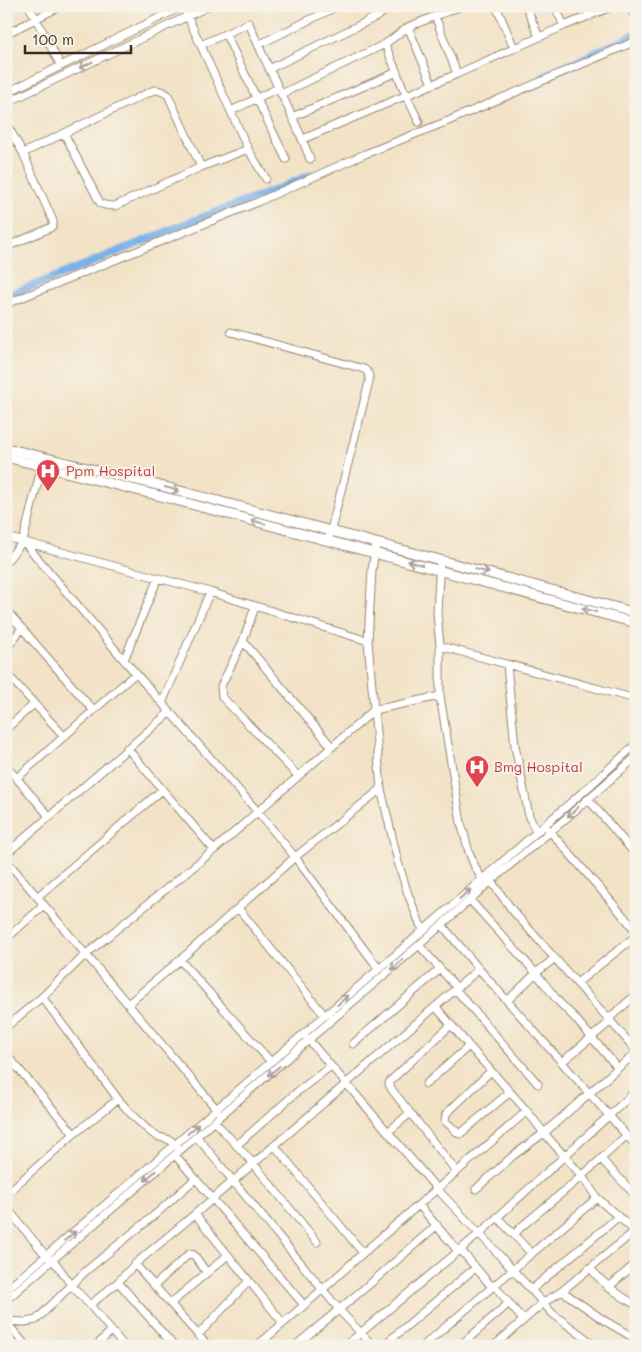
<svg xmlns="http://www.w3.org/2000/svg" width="642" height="1352" font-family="Mali,sans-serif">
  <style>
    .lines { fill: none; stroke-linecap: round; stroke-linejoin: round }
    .canal { stroke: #7ab1e9; stroke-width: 8 }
    .minor-casing { stroke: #968672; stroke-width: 9 }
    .major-casing { stroke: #968672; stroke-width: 11 }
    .minor { stroke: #fff; stroke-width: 7 }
    .major { stroke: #fff; stroke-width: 9 }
    .oneway { stroke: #a79f9a }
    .labels { text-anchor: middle; stroke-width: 4; stroke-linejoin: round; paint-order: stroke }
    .health-label { font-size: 14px; fill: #be3a42; stroke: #f7f3e8; text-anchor: start }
  </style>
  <rect width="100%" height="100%" fill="#f7f3e8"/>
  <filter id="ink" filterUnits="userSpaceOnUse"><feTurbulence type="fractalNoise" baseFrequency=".02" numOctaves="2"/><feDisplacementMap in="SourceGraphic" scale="10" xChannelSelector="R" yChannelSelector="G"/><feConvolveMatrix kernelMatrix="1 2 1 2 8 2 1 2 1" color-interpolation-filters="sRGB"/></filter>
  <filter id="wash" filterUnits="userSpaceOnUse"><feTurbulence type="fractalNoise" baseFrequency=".0096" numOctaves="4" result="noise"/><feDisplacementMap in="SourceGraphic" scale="20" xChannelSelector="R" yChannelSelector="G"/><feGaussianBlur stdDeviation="1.12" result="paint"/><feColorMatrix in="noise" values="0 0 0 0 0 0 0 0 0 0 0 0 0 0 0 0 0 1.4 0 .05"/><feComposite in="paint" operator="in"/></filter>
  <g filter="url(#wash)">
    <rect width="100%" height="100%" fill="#f2e2c6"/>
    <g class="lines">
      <path class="canal" d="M543 77 636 34
        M6 296 63 274 190 222 266 194 311 175"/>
    </g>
  </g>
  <g filter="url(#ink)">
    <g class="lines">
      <g class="minor-casing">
        <path id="minor" d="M29 6 61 66
          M496 6 514 48
          M526 6 539 37
          M555 6 564 26
          M585 6 590 16
          M629 6 634 15 636 16
          M186 13 248 149 266 179
          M435 16 457 74
          M408 27 432 84
          M6 34 61 6
          M226 35 286 159
          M385 44 406 95 419 122
          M201 45 249 23C267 69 293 112 310 159
          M258 45 338 6
          M269 69 376 17 392 6
          M6 93 183 6
          M281 94 385 44 408 27 461 6
          M6 103 209 6
          M231 111 278 88
          M292 117 397 72
          M6 123 23 153 53 221V225L50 228 6 247
          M64 133 100 203C105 206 109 206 115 206L201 167 248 149
          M303 139 457 74 564 26 613 6
          M23 153 154 90C160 90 163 91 168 95L201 167
          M6 304 253 204 365 154 448 121 636 41
          M231 332 364 369C370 373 369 376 369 382L328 541
          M6 537 210 592 368 641
          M23 541 124 660 258 812 295 857 379 969
          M376 544 372 570 368 641 381 789 398 862 408 894 420 924 424 930
          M440 560 437 613 440 646V696L461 823 469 852 475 867 482 879
          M6 562 23 541 43 461
          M255 607 243 641 221 686 222 697 298 776
          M6 610 93 710
          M243 641 332 747
          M440 646 636 699
          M6 649 22 628
          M124 660 158 578
          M507 665 515 746 529 816 533 825 537 831
          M6 673 64 736
          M162 703 210 592
          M6 729 34 704
          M127 748 214 850
          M6 766 50 817
          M17 778 136 673
          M588 799 636 855
          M548 829 609 899 636 931
          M6 854 170 712
          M6 860 219 1112
          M491 881 513 911 636 1050
          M37 897 162 790
          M470 900 536 973 558 1001 573 1016 618 1068 636 1053
          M238 908 325 1016
          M442 925 479 969 636 1146
          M6 939 44 905
          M419 945 457 988
          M180 960 271 1062
          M577 983 636 936
          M456 990 538 1084
          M42 997 118 1099 133 1116 148 1130 156 1136 170 1140 177 1147
          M508 1000 536 973 555 958
          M128 1004 180 960 295 857 381 789
          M436 1007 469 1046 527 1111 544 1133 582 1176 597 1198 636 1232
          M608 1019 636 995
          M451 1025 390 1081 389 1084 392 1090 457 1172
          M6 1027 42 997 85 955 214 850 374 710 440 696
          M307 1038 437 1189 491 1246 543 1303 553 1314 596 1346
          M353 1044 440 969
          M6 1054 74 1134
          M562 1062 611 1021
          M491 1071 446 1114 445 1121 458 1133 460 1134 510 1092
          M426 1084 469 1046
          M214 1121 253 1163 317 1242
          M388 1132 410 1113
          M197 1137 342 1313 373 1346
          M237 1145 297 1092 331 1066
          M274 1145 363 1253
          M175 1155 304 1305
          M601 1159 636 1196
          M476 1189 514 1155 544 1133 618 1068
          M6 1194 74 1134 118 1099
          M419 1205 458 1251
          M6 1207 43 1252 57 1265 72 1286 90 1305 124 1346
          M195 1214 479 969
          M497 1217 532 1254
          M514 1235 521 1227 582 1176 626 1136
          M460 1249 492 1287
          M135 1264 208 1346
          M590 1268C603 1284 618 1295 636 1305
          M118 1282 174 1346
          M155 1285 189 1254 194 1255 207 1273
          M494 1285 523 1320
          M608 1288 636 1263
          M6 1290 379 969 592 784 636 744
          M531 1290 618 1217
          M562 1291 605 1321 636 1339
          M6 1300 419 945 491 881 564 820 636 757
          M171 1303 228 1255
          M90 1305 118 1282 135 1264 195 1214 283 1323
          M6 1321 25 1322 36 1320 87 1270 157 1213 195 1179
          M6 1322 26 1346
          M198 1335 249 1281
          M96 1346 111 1331
          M257 1346 331 1282 363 1253 527 1111
          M295 1346 372 1282 437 1225
          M345 1346 479 1234 636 1091
          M383 1346 475 1268
          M423 1346 597 1198
          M460 1346 509 1303
          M494 1346 543 1303 562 1291 635 1231"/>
      </g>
      <g class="major-casing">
        <path id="major" d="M6 448 169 488 440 560 636 613
          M6 457 172 499 636 623"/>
      </g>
      <use href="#minor" class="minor"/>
      <use href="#major" class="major"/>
    </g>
    <defs><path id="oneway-shaft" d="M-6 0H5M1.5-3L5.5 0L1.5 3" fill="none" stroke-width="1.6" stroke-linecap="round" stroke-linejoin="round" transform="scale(1.25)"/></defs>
    <g class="oneway">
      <use href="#oneway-shaft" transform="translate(86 65) rotate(154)"/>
      <use href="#oneway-shaft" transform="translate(172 489) rotate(15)"/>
      <use href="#oneway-shaft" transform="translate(258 522) rotate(-165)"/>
      <use href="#oneway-shaft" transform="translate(415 563) rotate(-165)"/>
      <use href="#oneway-shaft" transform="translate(482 571) rotate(15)"/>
      <use href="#oneway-shaft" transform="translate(589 610) rotate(-165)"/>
      <use href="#oneway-shaft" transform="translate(573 812) rotate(138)"/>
      <use href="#oneway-shaft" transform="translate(465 894) rotate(-41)"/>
      <use href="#oneway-shaft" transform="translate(397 965) rotate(139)"/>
      <use href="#oneway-shaft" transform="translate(343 1000) rotate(-41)"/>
      <use href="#oneway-shaft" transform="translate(274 1071) rotate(139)"/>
      <use href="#oneway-shaft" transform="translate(193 1129) rotate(-41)"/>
      <use href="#oneway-shaft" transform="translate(150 1176) rotate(139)"/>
      <use href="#oneway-shaft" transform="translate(70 1236) rotate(-40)"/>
    </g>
  </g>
  <defs>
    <g id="hospital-pin" transform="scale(1.25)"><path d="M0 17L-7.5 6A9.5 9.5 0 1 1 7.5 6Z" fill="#e0444e" stroke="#f7f3e8"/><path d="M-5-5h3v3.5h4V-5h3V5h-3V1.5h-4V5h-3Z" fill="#fff"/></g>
  </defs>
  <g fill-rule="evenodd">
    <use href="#hospital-pin" x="48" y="471"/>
    <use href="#hospital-pin" x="477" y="767"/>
  </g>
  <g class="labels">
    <g class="health-label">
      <text x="66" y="476">Ppm Hospital</text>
      <text x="494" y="772">Bmg Hospital</text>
    </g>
  </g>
  <rect width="642" height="1352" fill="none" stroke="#f7f3e8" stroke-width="25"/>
  <path d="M25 45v8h106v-8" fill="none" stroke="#3b2a1e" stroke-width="2.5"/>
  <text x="32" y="45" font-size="15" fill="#3b2a1e" stroke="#f7f3e8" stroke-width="4" paint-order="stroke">100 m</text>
</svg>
